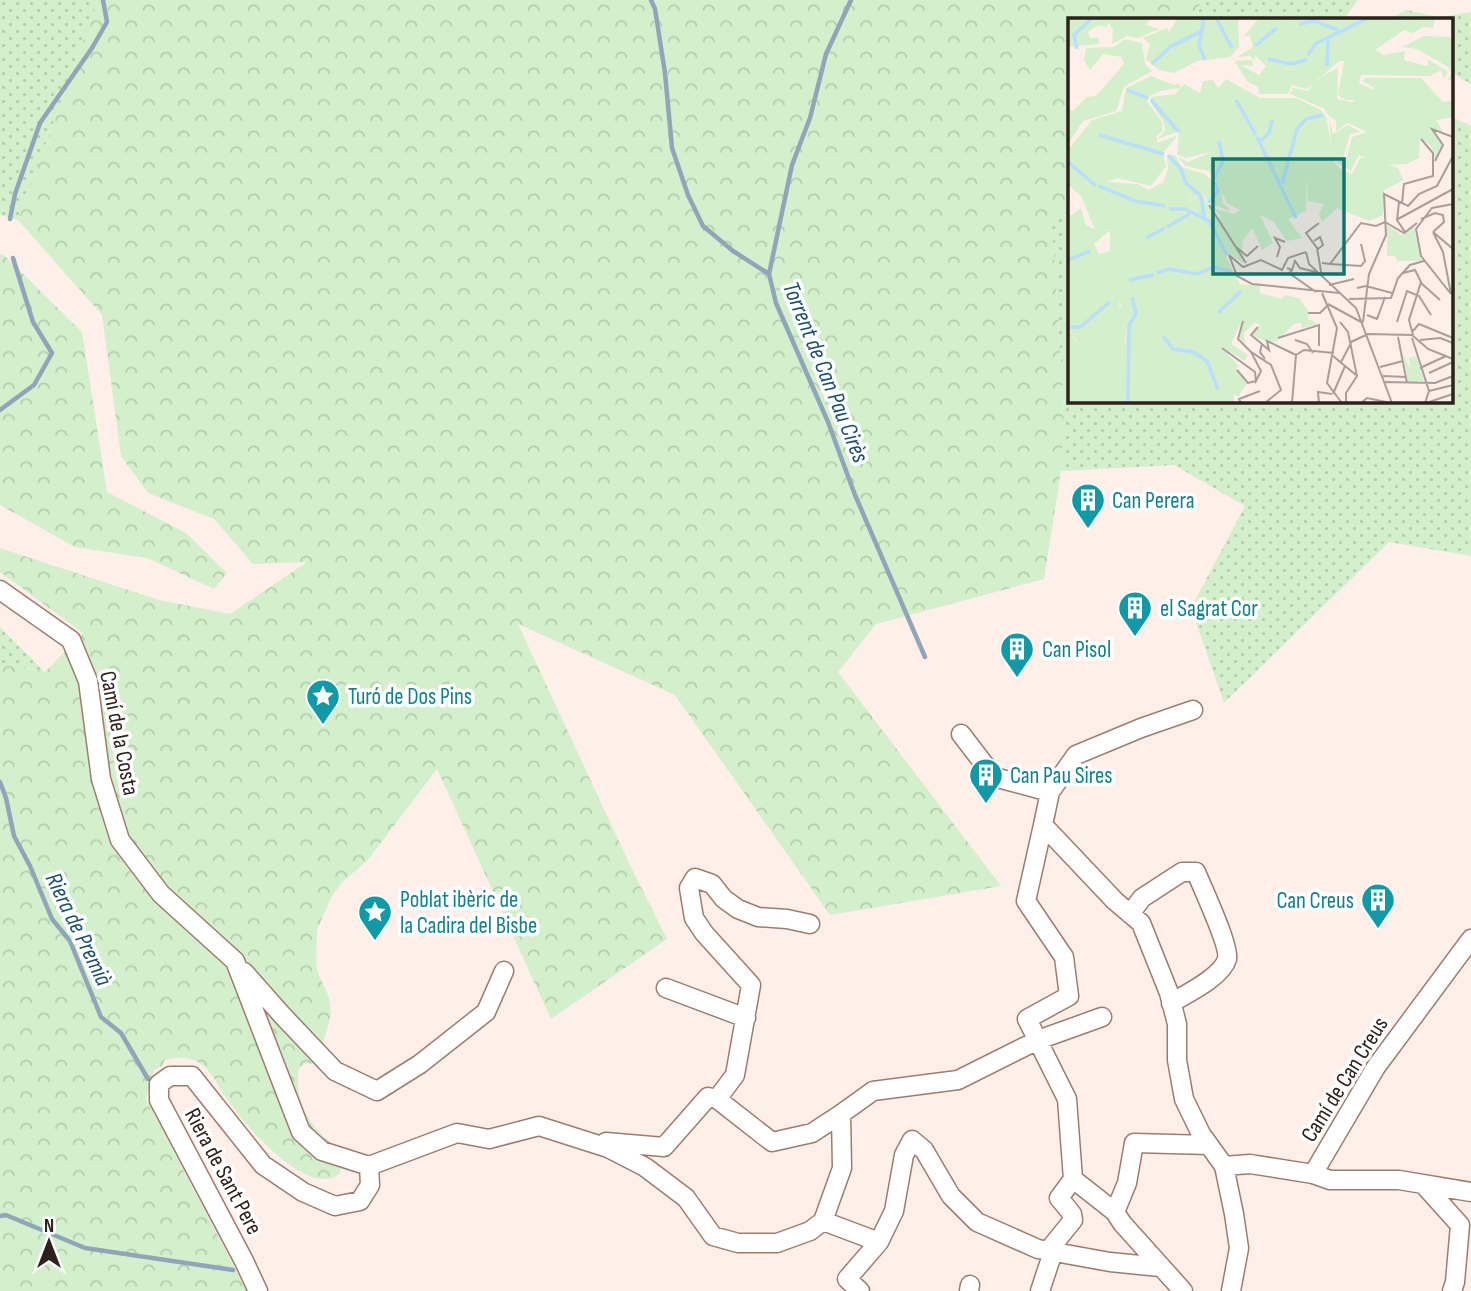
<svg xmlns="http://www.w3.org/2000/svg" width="1471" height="1291" font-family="'Sofia Sans Condensed',sans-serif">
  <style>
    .grass { fill: url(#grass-dots) }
    .forest { fill: url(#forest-crowns) }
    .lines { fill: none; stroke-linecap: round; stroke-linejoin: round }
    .stream { stroke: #8fa6ba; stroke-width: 4.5 }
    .minor-casing { stroke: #9e7c6d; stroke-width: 21 }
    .minor { stroke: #fff; stroke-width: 18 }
    .labels { text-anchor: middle; stroke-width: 7; stroke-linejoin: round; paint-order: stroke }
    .culture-label { font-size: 23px; fill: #0d838f; stroke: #fff; text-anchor: start }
    .street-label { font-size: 23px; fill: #2e211b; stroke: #fff }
    .water-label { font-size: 24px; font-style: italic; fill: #195075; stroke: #fff }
    .inset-river { fill: none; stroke: #b8dffe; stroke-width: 3.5 }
    .inset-road { fill: none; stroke: #ab9d97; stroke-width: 2 }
    .view { fill: #0f766e; fill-opacity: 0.15; stroke: #0f766e; stroke-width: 3.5 }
    .inset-edge { fill: none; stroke: #2e211b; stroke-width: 3.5 }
  </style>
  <defs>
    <pattern id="grass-dots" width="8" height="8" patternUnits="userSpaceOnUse" patternTransform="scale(1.75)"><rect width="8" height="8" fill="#d3efcb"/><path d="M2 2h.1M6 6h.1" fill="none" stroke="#b5cdae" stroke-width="1.8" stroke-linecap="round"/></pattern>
    <pattern id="forest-crowns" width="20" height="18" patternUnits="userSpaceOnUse" patternTransform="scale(1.75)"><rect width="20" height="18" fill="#d3efcb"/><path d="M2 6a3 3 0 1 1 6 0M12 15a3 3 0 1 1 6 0" fill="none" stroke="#b5cdae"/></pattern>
  </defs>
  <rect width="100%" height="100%" fill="#ffefe9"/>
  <path class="grass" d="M0 0H98L18 220 0 215Z
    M1203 0H1358L1347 15V19H1190Z
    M1406 10 1440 17 1471 12V84L1452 73V19H1390Z
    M1452 117 1471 126V556L1389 542 1224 703 1191 608 1245 506 1174 465 1061 471 1064 411 1052 226 1070 199V401H1452Z
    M0 627 45 672 0 663Z"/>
  <path class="forest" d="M98 0H1203L1190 19H1070V199L1052 226 1064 411 1061 471 1044 579 876 624 838 672 1001 886 830 915 675 695 518 624 629 863 667 939 551 1019 437 769 367 861 341 883 331 898 317 930 316 964 318 973 329 997 331 1014 324 1040 314 1064 306 1063 299 1068C295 1092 302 1111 317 1129 325 1139 331 1145 343 1148 342 1165 346 1178 324 1179 292 1179 244 1124 227 1099 219 1088 212 1071 201 1064 190 1056 177 1057 165 1060L162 1066 154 1070 146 1099 247 1291H0V663L45 672 83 633 0 572V548L159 600 230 614 307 562 253 564 214 519 148 493 121 456 102 315 18 220Z
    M0 254 4 255 82 332 107 492 186 533 227 573 214 589 147 558 75 547 0 505Z"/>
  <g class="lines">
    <path class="stream" d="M651 0 655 9 665 73 672 148 688 195 703 226 733 251 769 274 776 303 828 422 855 495 925 657
      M10 219 15 194 40 123 92 48 107 22 103 0
      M769 274 792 165 810 118 826 54 851 0
      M0 410 34 385 52 353 33 322 13 258
      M0 782 6 798 14 836 30 866 52 919 70 941 101 1017 121 1033 148 1079
      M0 1216 6 1215 85 1248 233 1270"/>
    <g class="minor-casing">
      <path id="minor" d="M0 590 71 640 88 681 101 779 120 840 161 894 235 961 301 1132 322 1151 369 1166 457 1133 489 1139 539 1126 608 1148 645 1167 686 1198 713 1236 738 1243H777L810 1231 823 1221 842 1168 841 1114 873 1091 958 1080 1038 1040 1102 1017
        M1193 710 1141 728 1076 755 1050 792 1043 825 1115 901 1141 923 1169 993 1177 1024V1060L1184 1099 1201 1134 1224 1166 1234 1214 1239 1248 1231 1291
        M961 734 994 777 1050 792
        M1043 825 1026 901 1064 957 1069 996 1027 1019 1067 1099 1073 1179 1115 1212 1122 1223 1183 1291
        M1130 914 1142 898 1182 872H1196C1202 887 1230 946 1227 959 1222 977 1186 994 1171 1003
        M244 972 282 1015 335 1071 377 1091 420 1064 486 1012 504 971
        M666 988 746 1018
        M717 1099 735 1075 751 985 704 933 694 918 689 888 695 878 712 884 724 899 738 909 758 917 787 919 810 924
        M606 1142 664 1147 708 1097 717 1099 772 1142 812 1133 841 1114
        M1224 1166 1250 1164 1313 1174 1376 1067 1471 939
        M1313 1174 1330 1180H1399L1471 1192
        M1423 1184 1460 1225 1455 1282 1452 1291
        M1115 1212 1127 1183 1134 1143 1209 1145
        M823 1221 879 1242 894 1211 904 1155 912 1140 924 1150 951 1196 977 1222 1038 1249 1110 1262 1160 1267
        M1048 1251 1073 1220 1072 1214 1059 1198 1073 1179
        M258 1291 244 1261 159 1100V1084L170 1076H192L263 1165 303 1192 335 1206 360 1201 370 1185 369 1166
        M860 1291 847 1279 879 1242
        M969 1291 970 1285
        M1040 1291 1053 1252"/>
    </g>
    <use href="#minor" class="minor"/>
  </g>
  <defs>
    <g id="building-pin" transform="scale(1.75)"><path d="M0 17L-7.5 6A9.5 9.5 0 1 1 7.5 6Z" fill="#0f9aa8" stroke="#fff"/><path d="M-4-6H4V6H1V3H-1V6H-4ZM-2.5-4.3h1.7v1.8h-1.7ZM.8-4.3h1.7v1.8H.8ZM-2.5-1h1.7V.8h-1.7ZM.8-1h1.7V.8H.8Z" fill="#fff"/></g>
    <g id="sight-pin" transform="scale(1.75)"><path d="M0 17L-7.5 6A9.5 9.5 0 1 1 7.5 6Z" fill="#0f9aa8" stroke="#fff"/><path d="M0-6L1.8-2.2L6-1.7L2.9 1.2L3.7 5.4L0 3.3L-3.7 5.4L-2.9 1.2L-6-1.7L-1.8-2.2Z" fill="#fff"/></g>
  </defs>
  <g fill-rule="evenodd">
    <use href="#building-pin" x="1088" y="500"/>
    <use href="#building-pin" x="1135" y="608"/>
    <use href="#building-pin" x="1017" y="649"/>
    <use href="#sight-pin" x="323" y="696"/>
    <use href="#building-pin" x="986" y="775"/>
    <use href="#building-pin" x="1378" y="900"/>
    <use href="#sight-pin" x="375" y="912"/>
  </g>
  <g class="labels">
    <g class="culture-label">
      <text x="1112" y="508">Can Perera</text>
      <text x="1160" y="616">el Sagrat Cor</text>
      <text x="1042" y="657">Can Pisol</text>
      <text x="348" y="704">Turó de Dos Pins</text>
      <text x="1010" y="783">Can Pau Sires</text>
      <text x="400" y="907">Poblat ibèric de<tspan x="400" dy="26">la Cadira del Bisbe</tspan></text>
      <text x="1354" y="908" text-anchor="end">Can Creus</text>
    </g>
    <g class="street-label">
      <text transform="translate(120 733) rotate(79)" y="8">Camí de la Costa</text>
      <text transform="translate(1344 1079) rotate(-58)" y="8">Camí de Can Creus</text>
      <text transform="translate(224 1171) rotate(62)" y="8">Riera de Sant Pere</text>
    </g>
    <g class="water-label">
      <text transform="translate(826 372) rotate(68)" y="8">Torrent de Can Pau Cirès</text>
      <text transform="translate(79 929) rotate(64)" y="8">Riera de Premià</text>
    </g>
  </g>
  <g transform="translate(1068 18)">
    <rect width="385" height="385" fill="#ffefe9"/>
    <path d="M298 60H353L375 84 385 82V99L368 102 375 114 363 110 374 126 367 141 363 128 352 120 351 140 339 146 316 147 291 137 283 153 268 144 278 142 284 119 299 114 280 105 268 113V103L261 98 307 70 294 63ZM261 101 265 116 280 107 293 114 282 116 275 140 265 143 272 151 284 156 292 140H299L330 150 336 162 316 172 315 197 301 203 269 190 254 204 251 196 256 186 240 183 239 162 263 125ZM150 131 154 141 147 161 140 153 117 148 110 139 120 144ZM38 164 69 166 81 172 95 164 114 176 123 175 120 184 133 175 149 201 96 190ZM26 239 33 245 26 260 39 261 50 274 53 301 60 302 56 328 49 322 28 331 10 326 0 308V281L11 269 7 249Z" fill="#d3efcb"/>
    <path d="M0 0H83L78 7 91 11 70 20 59 18 44 26 45 12 40 4 39 9 30 7 20 14 22 20H31V26L0 29ZM110 0H170L171 29 162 39 129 43 106 55 91 52 78 41 82 26 75 20 99 10 101 14ZM191 0H367L365 10 355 9 345 15 336 12 307 32 315 37 337 33 336 42 359 48 361 42 380 54 376 60 373 52 362 58 293 57 291 65 305 72 289 82H277L270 77 276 43H271L239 71 224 67 220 76H191L190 69 180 64 166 43 184 42 185 48 173 47 191 57 198 48 187 37V43L182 38 169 39 185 29 182 18H176ZM356 18 385 19V64L380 61 383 55 380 49 349 31 334 29ZM57 21 74 25 77 46 84 53 56 69 48 93 15 103 0 126V91L5 93 19 79 28 78 56 46 54 39 35 36 22 52 16 42 18 30 46 29ZM270 50 269 81 286 85 261 98 255 90 222 76 225 70 240 73 250 60ZM83 58 106 67 111 65 113 70 92 73 82 78 79 83 94 104 95 112 88 119 90 125 110 117 95 135 98 148 83 168 49 160 39 164 96 190 149 201 153 198 144 190 166 196 172 192 159 185 147 161 154 141 151 132 118 140 109 136 111 113 90 121 97 112 95 103 82 83 83 79 107 76 116 66 132 75 135 63 145 62 150 70 158 61 192 80H228L253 92 258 99 263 125 239 162 238 193 220 201 234 220 219 223 205 203 192 197 205 225 194 232 184 210 174 224 176 246 163 236 158 239 172 266 192 268V275L214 281 217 277 231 280 240 292V301L250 306 233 310V305L226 306 209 323 198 324 185 317 192 308 188 304 176 315 177 327 172 320 174 303 163 326 180 337 177 343 152 328 171 348 168 351 179 365 170 379 166 376V385H0V308L8 324 28 331 46 321 57 327 60 302 47 300 53 288 45 267 39 261H25L33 245 26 239 7 249 11 269 0 281V199L13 190 18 207 27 212 13 178 0 166V132L24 102 54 93 58 70ZM42 212V233L31 236 26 226ZM107 137 114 149 137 156 153 171 155 185 164 194 141 185 134 175 119 184 124 175 114 176 95 164 100 151 99 138ZM319 207 334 217 346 208 353 243H329L327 238H319Z" fill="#d3efcb" fill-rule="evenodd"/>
    <path d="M335 335 342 351 341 340 348 338 356 363 340 364Z" fill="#d3efcb"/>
    <path class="inset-river" d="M136 0 131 27 137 42M148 0 164 30M231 6 247 3 270 12M187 28 209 10M9 31 6 17 24 0M240 37 247 26 300 0M200 41 223 46 239 42M84 46 102 29 132 14M259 48 260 22M59 72 80 80M83 82 111 114M168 82 188 117M31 117 96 136M189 119 228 200M191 124 201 115 204 102M100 137 113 151 118 165 133 178 136 199M0 144 28 168M146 161 155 143 151 123M214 166 229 111 238 101 255 97M31 168 67 183 97 188M140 185 150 173 147 164M101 191H117L141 203 159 237M99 209 122 196M78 220 97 210M0 242 22 233M89 255 101 251 129 256 146 249 164 254M61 262 86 257M150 295 173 273M0 309H12L42 284M95 318 105 331 125 334 139 343 150 372M60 385 61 307 68 296 64 279"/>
    <path class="inset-road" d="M367 143 375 127 364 111 385 119M331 184 329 202 337 214M334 185 336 166 365 158V135L353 121M141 187 178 245M330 201 385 171M353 201 367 195 375 197 376 204 365 214M251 205 238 215 249 230 254 259M365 214 375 234 383 276 353 238 348 211 364 190 385 186M365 214 385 231M246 223 252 219 255 227 250 231M168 229 179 238 190 228M238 234 241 246 288 290 324 385M161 237 169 258 184 266 271 275M161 237 175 249 193 242 214 252 220 240 238 234M209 239 212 229 207 220 217 224M254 245 262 246 293 205 308 208 317 204 336 215 349 205M262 246 293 248 297 243 293 226M219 250 224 252 227 243 232 250 248 254M224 252 221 255 248 274M335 255 347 252 353 264 341 302 345 317M353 265 372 282M261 267 286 261M289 270 298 268 324 275M254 275 269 310 259 365 274 385M281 281 323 280 330 260 342 247 356 243M260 286 295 305M240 295H252L259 288M299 297 309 301 317 279M175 303 170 321 183 334M272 304 280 314 289 358 278 375V385M295 304 301 256 318 217 316 176 340 188 351 176 369 168 385 138M329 304 339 273 351 278 363 297M190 309 183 317 194 326M345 313 351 306 385 320M330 319 339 365M210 320 251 307V328M344 320 361 373 357 385M227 322 239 326 245 335M352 322 372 320 385 325M283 324 300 316 344 317 360 331 385 341M154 330 187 354 188 363 193 353 183 334 203 347 213 372 197 385M265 338 288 357M197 341 192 334 194 326 201 332 199 323 228 337M273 344 283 325M312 349 335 343M352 350 378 338M169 352 180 365 188 363M361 355 385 344M315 358 338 359M317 364 367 365 385 358M361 373 385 367M265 376 277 348M173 385 171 381 192 373M224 385 228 337 236 332 266 335M251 385 250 374 264 376M293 385 299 380 323 385M358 385 385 376"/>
    <path class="view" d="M145 141H276V256H145Z"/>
    <rect width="385" height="385" class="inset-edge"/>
  </g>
  <g transform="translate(49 1242)" stroke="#ffffff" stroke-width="5" paint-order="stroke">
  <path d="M0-5L12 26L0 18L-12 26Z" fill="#2e211b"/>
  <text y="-10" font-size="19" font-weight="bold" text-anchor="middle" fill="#2e211b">N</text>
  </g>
</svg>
